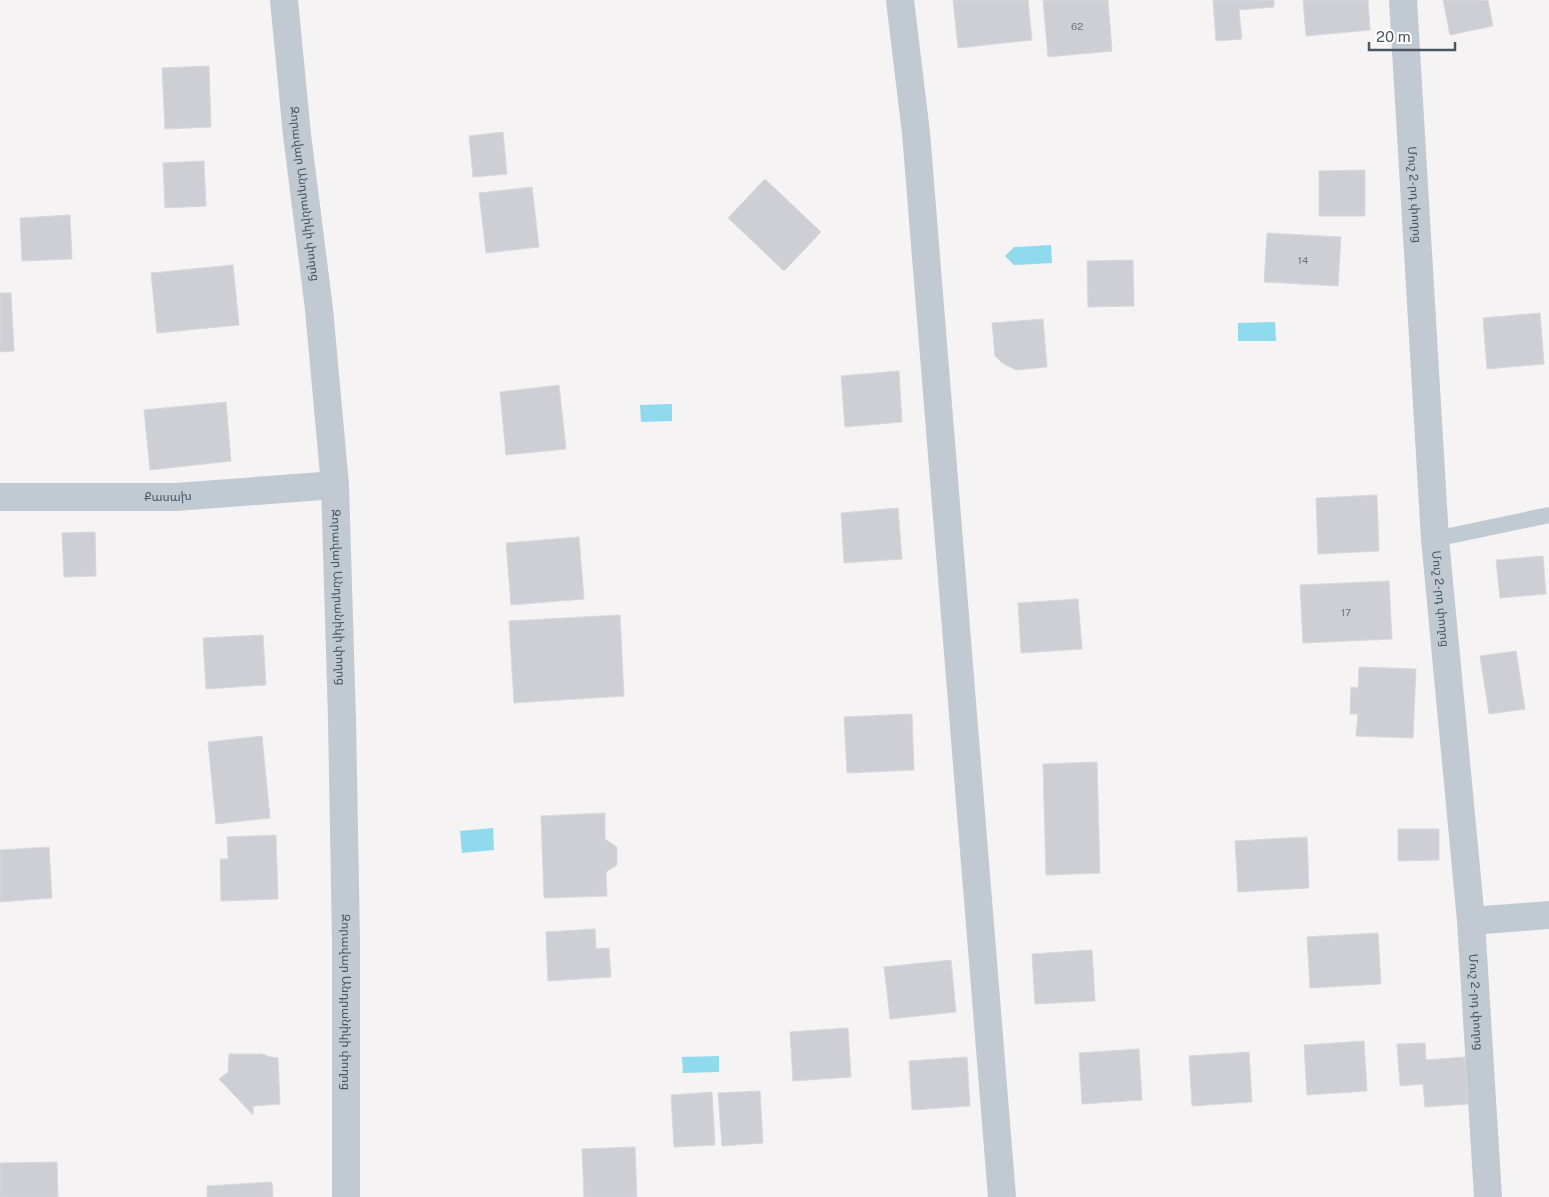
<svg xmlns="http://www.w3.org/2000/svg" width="1549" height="1197" font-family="'Public Sans','Noto Sans Armenian',sans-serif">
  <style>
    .water { fill: #90daee }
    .building { fill: #cdcfd5; stroke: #d7d9de }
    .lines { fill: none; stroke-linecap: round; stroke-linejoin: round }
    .service { stroke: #c1cad2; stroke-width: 16 }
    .minor { stroke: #c1cad2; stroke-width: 28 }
    .labels { text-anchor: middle; stroke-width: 4; stroke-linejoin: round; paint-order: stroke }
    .number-label { font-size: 10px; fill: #6b747e }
    .street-label { font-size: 12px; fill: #4a5661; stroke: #fff }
  </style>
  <rect width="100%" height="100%" fill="#f5f3f3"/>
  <path class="water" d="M1051 245 1052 263 1014 265 1005 256 1014 247Z
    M1275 322 1276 341H1238V323Z
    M672 404V421L641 422 640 405Z
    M493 828 494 850 462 853 460 831Z
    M719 1056V1072L683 1073 682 1057Z"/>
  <path class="building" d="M953 0H1028L1032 40 958 48Z
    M1043 0H1108L1112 51 1048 57Z
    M1213 0H1274V7L1239 10 1242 39 1216 41Z
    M1303 0H1368L1370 30 1306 36Z
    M1443 0H1488L1493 26 1450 35Z
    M209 66 211 127 165 129 162 68Z
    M503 132 507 174 473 177 469 136Z
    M204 161 206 206 165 208 163 163Z
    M1365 170V216H1319V171Z
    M765 179 821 232 784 271 728 218Z
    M532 187 539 247 486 253 479 193Z
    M70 215 72 259 22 261 20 218Z
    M1267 233 1341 237 1338 286 1264 282Z
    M1133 260 1134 306 1088 307 1087 261Z
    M233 265 239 325 157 333 151 273Z
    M0 293H11L14 351 0 352Z
    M1540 313 1544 364 1487 369 1483 318Z
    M1043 319 1047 367 1016 370 1002 363 995 356 992 323Z
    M899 371 902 422 845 427 841 376Z
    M559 385 566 449 506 455 500 392Z
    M226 402 231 461 150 470 144 410Z
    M1377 495 1379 551 1318 554 1316 498Z
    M898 508 902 559 844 563 841 513Z
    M95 532 96 576 64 577 62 533Z
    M579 537 584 599 511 605 506 543Z
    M1543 556 1546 594 1500 598 1496 560Z
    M1389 581 1392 639 1303 643 1300 585Z
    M1078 599 1082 649 1021 653 1018 603Z
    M620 615 624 696 514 703 509 621Z
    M263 635 266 685 206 689 203 638Z
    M1516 651 1525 709 1489 714 1480 656Z
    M1359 667 1416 669 1413 738 1356 736 1358 714H1350L1351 687 1358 688Z
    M912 714 914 770 847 773 844 717Z
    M262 736 270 818 216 824 208 742Z
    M1097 762 1100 873 1046 875 1043 764Z
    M605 813V839L617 847V865L606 872 607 896 544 898 541 816Z
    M1398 829H1439V860L1398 861Z
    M276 835 278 899 221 901 220 859H228L227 837Z
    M1307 837 1309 888 1238 892 1235 841Z
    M49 847 52 898 0 902V850Z
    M595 929 596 949 609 948 611 977 548 981 546 932Z
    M1378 933 1381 984 1310 988 1307 937Z
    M1092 950 1095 1001 1035 1004 1032 954Z
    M951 960 956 1012 890 1019 884 967Z
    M848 1028 851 1077 793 1081 790 1032Z
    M1364 1041 1367 1091 1307 1095 1304 1045Z
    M1425 1043 1426 1060 1465 1057 1468 1104 1425 1107 1423 1084 1400 1086 1397 1044Z
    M1139 1049 1142 1100 1082 1104 1079 1053Z
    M1249 1052 1252 1102 1192 1106 1189 1056Z
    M229 1054H262L270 1057 278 1058 280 1104 253 1106V1115L219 1079 228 1072Z
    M967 1057 970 1106 912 1110 909 1061Z
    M760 1091 763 1143 722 1146 718 1093Z
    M712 1092 715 1145 674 1147 671 1095Z
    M635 1147 637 1197H584L582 1149Z
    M57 1162 58 1197H0V1163Z
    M272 1182 273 1197H207V1186Z"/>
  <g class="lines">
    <path class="service" d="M1435 539 1549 515"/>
    <g class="minor">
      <path id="s1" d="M284 0 297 135 319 309 335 485 342 719 346 941V1197"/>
      <path d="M900 0 916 133 1002 1197"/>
      <path id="s2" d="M1403 0 1435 539 1471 921 1488 1197"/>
      <path id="s3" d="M0 497H176L335 485"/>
      <path d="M1471 921 1549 915"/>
    </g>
  </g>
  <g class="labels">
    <g class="number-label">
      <text x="1077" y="30">62</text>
      <text x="1303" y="264">14</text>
      <text x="1346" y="616">17</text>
    </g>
    <g class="street-label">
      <text dy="4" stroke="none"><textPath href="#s1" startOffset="195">Զորավար Անդրանիկի փողոց</textPath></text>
      <text dy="4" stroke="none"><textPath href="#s2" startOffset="195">Մուշ 2-րդ փողոց</textPath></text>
      <text dy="4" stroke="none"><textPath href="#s3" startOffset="168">Քասախ</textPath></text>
      <text dy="4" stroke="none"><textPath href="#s1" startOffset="600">Զորավար Անդրանիկի փողոց</textPath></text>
      <text dy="4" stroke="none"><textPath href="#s2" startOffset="600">Մուշ 2-րդ փողոց</textPath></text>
      <text dy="4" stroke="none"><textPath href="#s1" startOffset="1005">Զորավար Անդրանիկի փողոց</textPath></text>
      <text dy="4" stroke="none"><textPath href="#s2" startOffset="1005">Մուշ 2-րդ փողոց</textPath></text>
    </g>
  </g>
  <path d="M1369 42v8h86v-8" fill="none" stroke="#4a5661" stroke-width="2.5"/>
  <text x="1376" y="42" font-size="15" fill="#4a5661" stroke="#ffffff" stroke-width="4" paint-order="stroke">20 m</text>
</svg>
